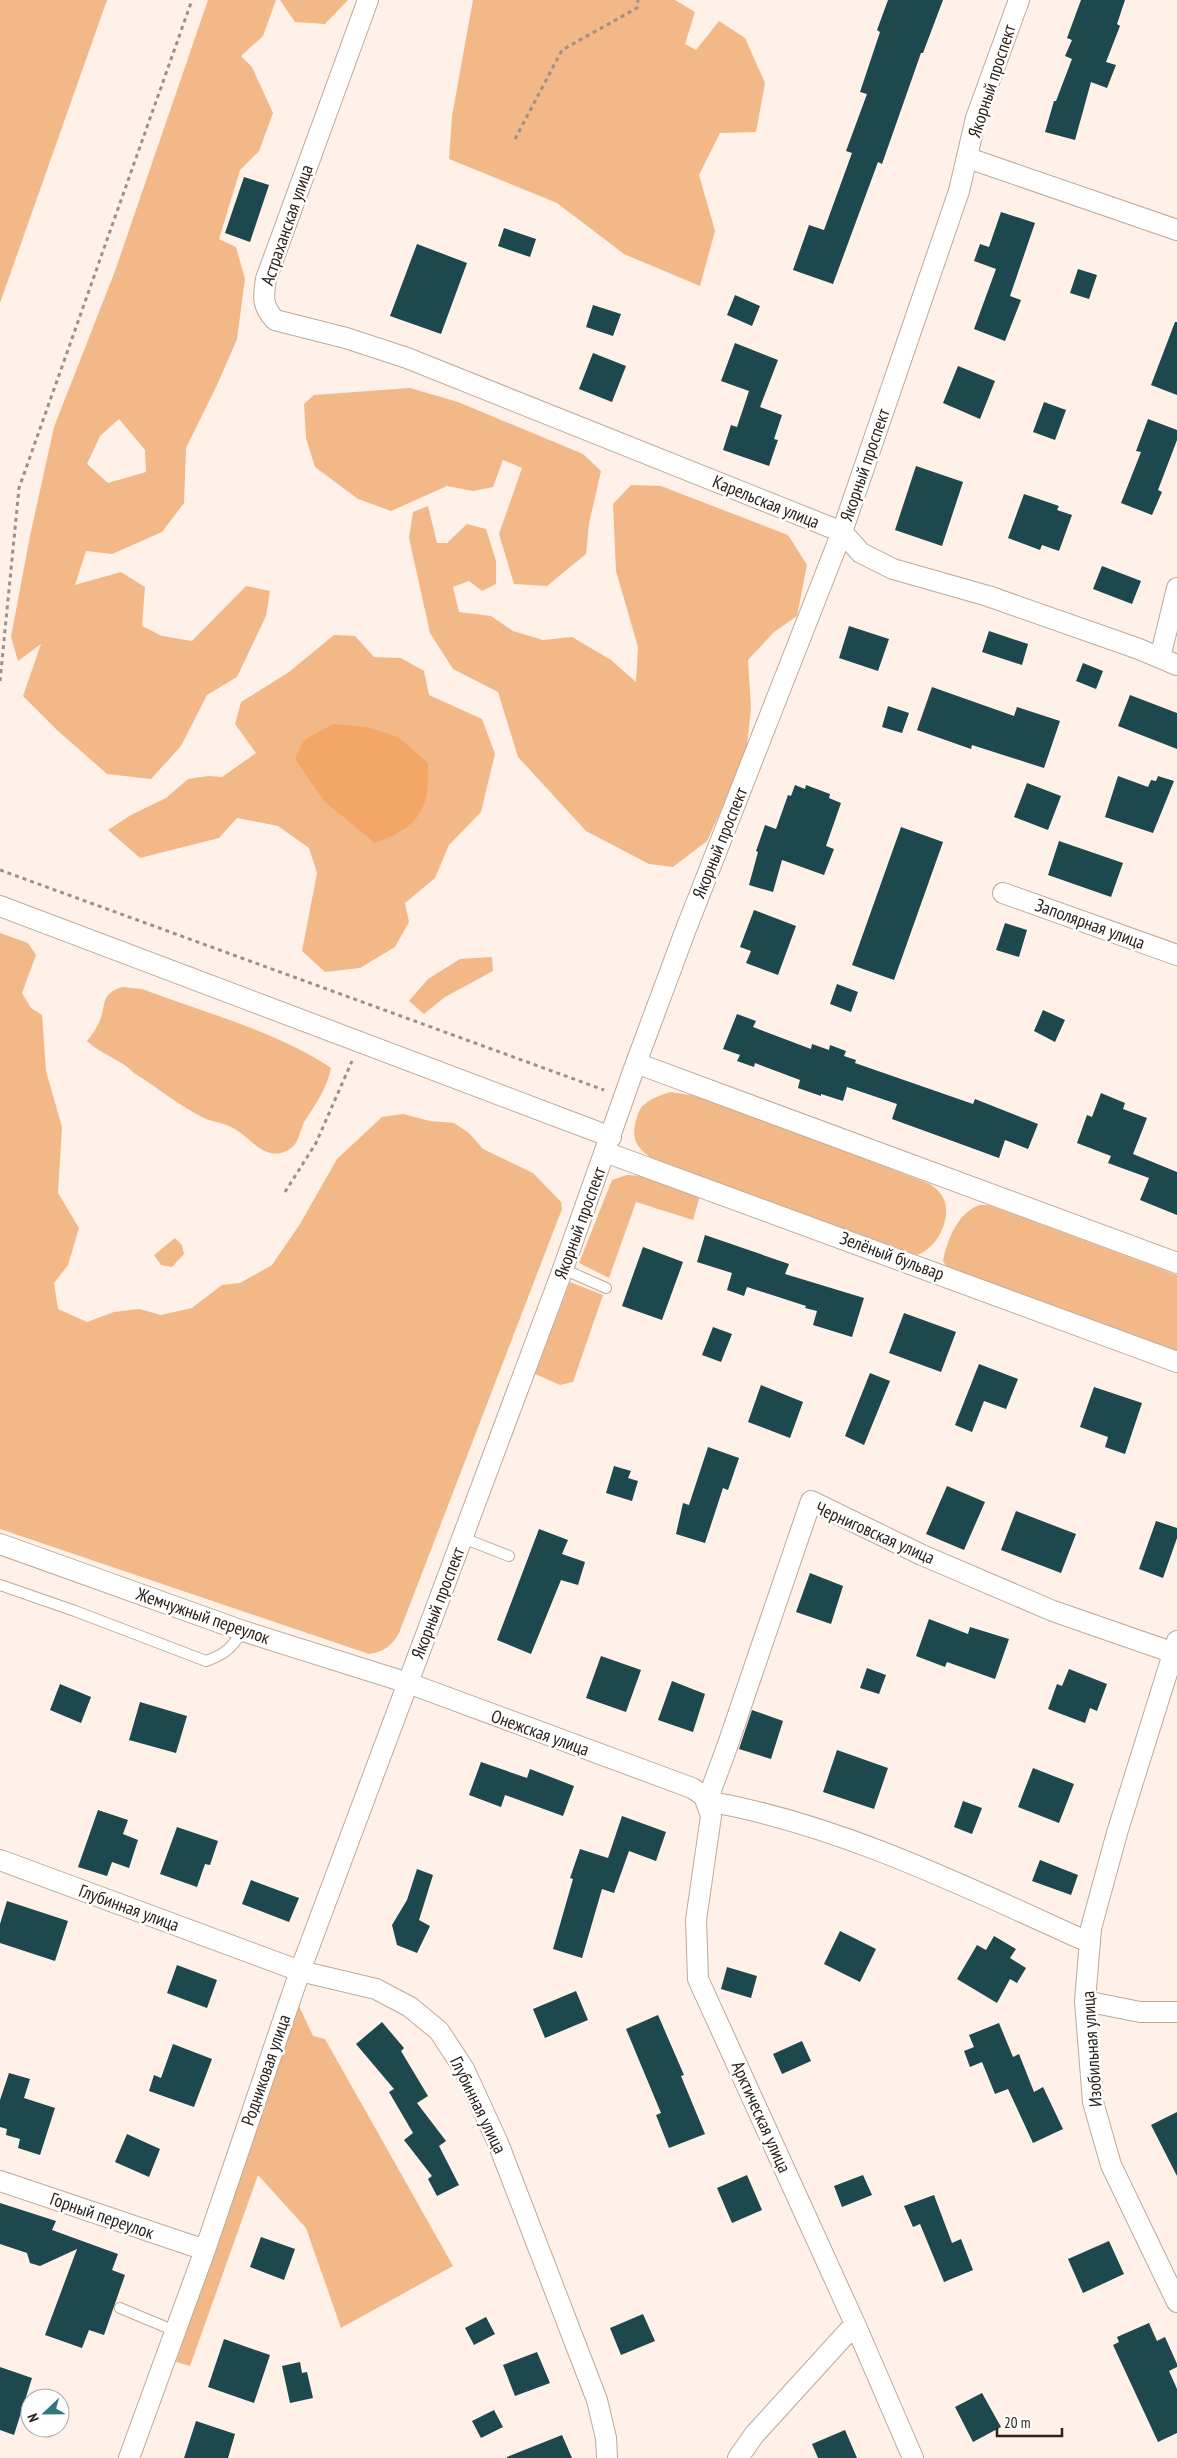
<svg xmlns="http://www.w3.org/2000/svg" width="1177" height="2458" font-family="'PT Sans Narrow',sans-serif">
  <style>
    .green { fill: #f2b888; fill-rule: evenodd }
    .water { fill: #f3a665 }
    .building { fill: #1c484e }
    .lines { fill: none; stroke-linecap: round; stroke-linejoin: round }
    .service-casing { stroke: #bea998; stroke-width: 12 }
    .minor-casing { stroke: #bea998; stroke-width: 22 }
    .path { stroke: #9c9088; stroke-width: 3; stroke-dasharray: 4 4; stroke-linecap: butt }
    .service { stroke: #fff; stroke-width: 10 }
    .minor { stroke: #fff; stroke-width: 20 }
    .labels { text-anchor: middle; stroke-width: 5; stroke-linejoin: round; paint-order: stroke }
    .street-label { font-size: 18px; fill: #2a221c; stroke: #fff }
  </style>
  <rect width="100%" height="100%" fill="#fff1e7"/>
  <path class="green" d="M0 0H107L0 303Z
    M208 0H276L263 36 241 56 252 67 273 113 259 151 240 170 219 239 236 247 245 279 237 339 218 383 186 448 184 503 162 532 112 554 86 551 75 585 121 572 145 587 142 626 162 636 192 641 246 586 270 591 266 616 237 677 207 695 181 746 151 779 107 774 57 730 23 696 41 644 18 661 11 637 30 536 54 427 115 271ZM119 419 145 450 146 472 108 483 87 464 100 436Z
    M280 0H348L325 24 295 22Z
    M473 0H675L695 12 685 44 696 50 719 21 745 38 765 83 756 132 720 133 699 175 715 231 700 286 624 254 557 203 449 159 452 116Z
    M410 388 458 402 583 454 601 471 589 524 586 554 547 586 514 584 499 534 522 468 503 460 493 487 473 491 447 486 391 511 358 499 315 467 306 438 304 404 314 395Z
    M631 485 661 486 788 535 807 565 797 616 774 632 748 660 751 708 746 755 707 841 673 867 649 864 586 831 518 757 498 692 453 669 430 633 409 538 413 512 428 506 437 543H447L467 524 486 529 496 561V584L482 591 469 581 453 587 459 612 491 616 513 631 543 640 572 637 611 660 636 682 638 647 616 571 613 504Z
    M334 635 355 636 374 657 401 658 424 671 429 695 482 719 495 754 481 812 449 845 435 878 405 903 409 922 395 947 360 968 325 972 302 951 317 873 309 848 278 826 237 818 219 838 140 858 108 830 131 815 166 798 188 779 208 776 222 777 256 753 235 724 241 702 289 672Z
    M0 933 28 943 36 955 22 993 31 1008 42 1015 46 1071 62 1127 58 1193 79 1228 68 1265 54 1283 58 1309 87 1322 114 1312 139 1309 161 1315 192 1308 222 1285 240 1283 272 1265 300 1224 337 1159 382 1117 403 1114 430 1121 454 1123 469 1133 483 1149 533 1173 561 1202 562 1209 399 1633C392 1646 383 1652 369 1654L0 1529Z
    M492 957 493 971 445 997 424 1014 409 1001 428 979 460 959Z
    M122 987 142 989C200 1011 281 1033 331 1068 327 1088 317 1102 306 1119 298 1131 301 1146 284 1152 262 1160 249 1135 231 1127 224 1123 214 1122 206 1119 181 1107 158 1088 134 1073 121 1059 101 1055 87 1041 92 1035 97 1028 100 1020 107 1002 100 995 122 987Z
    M670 1092 704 1097 930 1184C937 1189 942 1194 945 1202 951 1223 933 1255 911 1256L650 1157C634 1146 631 1135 637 1117 639 1112 640 1107 645 1104 652 1098 661 1095 670 1092Z
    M627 1175 643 1176 700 1196 693 1220 636 1202 609 1278 579 1263 612 1180Z
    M980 1205H988L1177 1275V1352L947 1267 943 1261C947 1240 958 1212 980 1205Z
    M175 1238 182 1245 184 1254 172 1267 161 1265 154 1255Z
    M570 1282 603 1295 573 1382 560 1385 535 1374Z
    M299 2006 313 2036 325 2039 453 2266 341 2328 306 2228 258 2175 190 2366 176 2362Z"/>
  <path class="water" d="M333 724 367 727 398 737 428 763C430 811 419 826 375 843L325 802 295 759 304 740Z"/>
  <path class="building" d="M888 0H943L923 53H921L882 164 878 162 833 284 793 270 809 225 824 230 852 153 846 151 867 94 860 92 880 32 877 30Z
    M1081 0H1125L1117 24 1120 26 1106 62 1116 65 1107 88 1091 82 1075 140 1045 132 1054 101H1056L1072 59 1065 56 1072 40 1067 38Z
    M244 177 269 185 250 242 225 233Z
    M1001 212 1035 223 1010 296 1021 300 1005 341 974 329 996 269 974 261 980 244 989 247Z
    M504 228 536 239 530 257 498 246Z
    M417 244 467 263 441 334 390 316Z
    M1078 269 1097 275 1089 299 1070 293Z
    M735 295 760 306 752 326 727 315Z
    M593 305 621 314 613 336 586 327Z
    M1175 322H1177V395L1151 385Z
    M735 343 778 360 760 407 782 415 774 439 778 440 769 466 723 450 731 425 737 427 749 391 721 381Z
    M593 353 626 366 612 402 579 389Z
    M958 366 995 381 980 419 943 403Z
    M1044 402 1066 410 1055 440 1033 432Z
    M1148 419 1177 430V440L1158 490 1162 492 1152 515 1121 503 1141 452 1136 451Z
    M916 466 963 482 942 546 895 530Z
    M1024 494 1059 506 1057 510 1072 515 1059 551 1042 545 1040 550 1008 538Z
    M1102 566 1141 581 1132 604 1093 589Z
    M849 626 889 639 878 671 839 658Z
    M989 631 1028 644 1022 665 982 652Z
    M1083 663 1103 671 1096 689 1076 681Z
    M932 687 1014 716 1017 707 1060 721 1044 768 972 745 971 749 917 730Z
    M1130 695 1177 713V749L1118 726Z
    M888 706 909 713 902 733 882 727Z
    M1118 776 1148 787 1151 780 1156 781 1158 776 1174 781 1153 833 1105 817Z
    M1027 783 1061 796 1048 830 1014 817Z
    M795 785 805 789 806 785 830 794 829 798 841 803 826 846 834 849 824 875 782 860 773 892 749 885 758 852 756 851 765 825 776 829 788 795 791 796Z
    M901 827 943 842 894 980 852 965Z
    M1059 841 1123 863 1111 897 1048 875Z
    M754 910 796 926 778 975 746 963 751 951 740 947Z
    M1005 923 1027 930 1019 957 996 950Z
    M837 984 858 992 851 1012 830 1004Z
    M1043 1010 1065 1020 1055 1042 1034 1031Z
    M737 1014 756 1021 753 1027 811 1049 812 1044 829 1050 830 1045 846 1051 844 1056 856 1060 855 1063 973 1104 975 1099 1038 1124 1028 1149 1005 1140 999 1158 892 1119 897 1104 847 1087 843 1101 821 1094V1096L798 1088 800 1080 755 1063 754 1067 737 1061 740 1055 723 1049Z
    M1101 1093 1125 1103 1123 1109 1147 1118 1133 1154 1177 1172V1215L1140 1200 1149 1178 1108 1163 1111 1156 1077 1143 1087 1115 1092 1117Z
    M705 1235 789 1264 785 1274 864 1298 852 1337 813 1325 817 1311 805 1308 806 1306 747 1287 744 1296 727 1290 732 1273 697 1262Z
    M643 1247 683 1262 662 1320 622 1306Z
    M904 1313 956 1332 941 1372 889 1353Z
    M713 1327 732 1334 721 1362 702 1355Z
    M979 1364 1018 1379 1006 1409 984 1401 972 1432 955 1425Z
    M870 1373 890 1381 864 1445 845 1436Z
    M761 1385 803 1402 790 1438 748 1422Z
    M1094 1387 1142 1403 1125 1454 1105 1447 1108 1437 1080 1427Z
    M708 1447 739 1458 728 1490 723 1488 705 1543 676 1534 683 1503 689 1505Z
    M614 1466 631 1471 628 1478 638 1481 632 1501 606 1493Z
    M947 1486 985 1502 964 1550 926 1534Z
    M1016 1511 1076 1534 1061 1573 1001 1550Z
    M1156 1521 1177 1528V1538L1163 1578 1139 1569Z
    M539 1529 568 1540 562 1554 585 1562 578 1585 561 1580 531 1654 497 1640Z
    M810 1573 843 1586 831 1624 796 1612Z
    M929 1619 968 1634 970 1627 1009 1639 995 1679 947 1662 945 1667 916 1656Z
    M601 1656 641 1670 626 1712 586 1698Z
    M867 1668 886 1675 879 1694 860 1688Z
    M1069 1669 1107 1684 1097 1711 1090 1708 1085 1723 1048 1709 1057 1684 1062 1686Z
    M672 1681 705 1694 693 1732 658 1720Z
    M60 1684 91 1697 81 1723 50 1710Z
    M140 1702 187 1716 176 1753 129 1740Z
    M752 1710 783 1721 771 1759 739 1749Z
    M837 1750 888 1768 874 1809 823 1792Z
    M481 1762 527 1778 530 1769 574 1786 563 1816 505 1795 501 1807 469 1795Z
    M1033 1768 1074 1784 1059 1823 1018 1807Z
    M963 1801 982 1808 972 1834 954 1827Z
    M98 1810 128 1820 123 1834 138 1840 129 1868 112 1862 107 1876 78 1867Z
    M622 1816 666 1832 656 1861 629 1851 614 1893 602 1889 582 1958 553 1949 573 1879 570 1878 580 1849 608 1858Z
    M177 1827 218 1841 210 1865 205 1864 197 1887 160 1874Z
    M1040 1860 1078 1875 1071 1895 1032 1881Z
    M417 1869 433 1875 419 1920 430 1926 417 1953 397 1945 392 1925 407 1900Z
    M251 1880 299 1898 289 1922 242 1904Z
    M7 1901 68 1921 55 1961 0 1943V1924Z
    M840 1931 876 1949 860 1982 824 1964Z
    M994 1936 1016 1949 1010 1958 1026 1968 1017 1983 1010 1979 997 2003 957 1979 977 1945 986 1950Z
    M177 1965 217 1980 207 2008 167 1993Z
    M727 1967 757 1976 751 1998 721 1989Z
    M576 1991 588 2020 545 2038 533 2009Z
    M658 2015 684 2075 681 2076 705 2134 669 2148 656 2115 661 2113 626 2029Z
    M382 2022 404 2048 401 2051 428 2096 417 2103 446 2141 439 2146 459 2185 437 2196 428 2179 432 2176 404 2140 413 2133 389 2092 394 2089 356 2044Z
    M999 2023 1013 2057 1019 2054 1034 2092 1043 2087 1063 2129 1033 2143 1008 2089 995 2094 982 2062 970 2067 964 2051 974 2047 969 2035Z
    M802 2041 811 2061 782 2074 773 2054Z
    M173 2044 212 2059 194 2107 149 2091 154 2075 161 2078Z
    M9 2073 30 2079 24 2098 55 2108 40 2155 18 2148 20 2139 6 2135 7 2129 0 2127V2100Z
    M1177 2112V2176L1151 2125Z
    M127 2134 160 2149 149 2177 115 2162Z
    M747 2175 762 2210 732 2223 717 2188Z
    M863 2175 872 2195 842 2207 834 2186Z
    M934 2195 952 2243 961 2239 973 2270 944 2282 920 2224 913 2227 904 2206Z
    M0 2203 56 2221 52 2230 118 2254 112 2270 125 2275 104 2335 89 2330 82 2348 45 2335 77 2249 40 2266 30 2263 27 2253 0 2244Z
    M261 2237 295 2249 284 2280 250 2267Z
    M1109 2241 1124 2274 1083 2293 1068 2259Z
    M643 2314 655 2341 621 2355 610 2328Z
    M486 2317 495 2334 474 2345 465 2328Z
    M1149 2323 1157 2341 1165 2337 1177 2364V2367L1169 2371 1177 2389V2433L1158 2442 1113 2345 1119 2342 1117 2337Z
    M224 2339 270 2355 254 2403 208 2387Z
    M537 2352 550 2383 515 2396 503 2365Z
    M300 2362 302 2373 307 2372 313 2398 290 2403 282 2366Z
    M0 2367 32 2378 14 2435 0 2430Z
    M982 2393 1001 2427 973 2442 955 2407Z
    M494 2410 503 2427 481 2438 472 2421Z
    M196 2421 235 2434 228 2458H184Z
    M845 2430 857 2458H818L812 2444Z
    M562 2435 572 2458H507V2457Z"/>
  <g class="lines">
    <g class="service-casing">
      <path id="service" d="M563 1269 606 1288
        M463 1538 509 1556
        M0 1585 75 1611 206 1661C226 1654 231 1648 243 1631
        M120 2308 175 2331"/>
    </g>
    <g class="minor-casing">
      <path id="minor" d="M368 0 266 279C263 297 262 306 275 320L346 338 407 358 842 532 861 553 893 569 988 596 1139 649 1177 665
        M968 158 1177 230
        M1160 658 1177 588
        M1003 893 1177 955
        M0 906 611 1137
        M636 1063 1177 1263
        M605 1152 1177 1362
        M0 1544 243 1631 408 1683 692 1788 704 1796 711 1816 696 1920 698 1979 855 2324 913 2458
        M1177 1641 1117 1833 1091 1928 1085 2001 1093 2102 1111 2165 1177 2302
        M0 1860 300 1971 376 1989 410 2007 439 2031 464 2069 498 2143 597 2400 606 2438 607 2458
        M1090 1943C966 1887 842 1825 707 1801L727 1747 811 1501 922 1555 1053 1611 1177 1654
        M1085 2001 1140 2012H1177
        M0 2181 205 2250
        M129 2458 205 2250 300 1971 563 1269 636 1063 686 929 842 532 959 191 976 118 1019 0
        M738 2458 754 2435 855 2324"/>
    </g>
    <path class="path" d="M515 139 562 50 637 8 638 0
      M0 681 19 488 192 0
      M0 870 604 1090
      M285 1192 316 1143 352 1061"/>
    <use href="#service" class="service"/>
    <use href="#minor" class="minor"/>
  </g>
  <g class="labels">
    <g class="street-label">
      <text transform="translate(992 81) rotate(-72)" y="6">Якорный проспект</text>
      <text transform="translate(287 225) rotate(-71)" y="6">Астраханская улица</text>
      <text transform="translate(865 465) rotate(-71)" y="6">Якорный проспект</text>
      <text transform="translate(766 502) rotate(22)" y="6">Карельская улица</text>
      <text transform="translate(720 843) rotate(-68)" y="6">Якорный проспект</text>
      <text transform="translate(1090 924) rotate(20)" y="6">Заполярная улица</text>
      <text transform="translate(580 1223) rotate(-70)" y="6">Якорный проспект</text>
      <text transform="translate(892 1256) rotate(20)" y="6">Зелёный бульвар</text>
      <text transform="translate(875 1533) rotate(24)" y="6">Черниговская улица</text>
      <text transform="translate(438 1603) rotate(-69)" y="6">Якорный проспект</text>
      <text transform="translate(203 1616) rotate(19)" y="6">Жемчужный переулок</text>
      <text transform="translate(540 1733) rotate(20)" y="6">Онежская улица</text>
      <text transform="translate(129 1908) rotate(20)" y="6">Глубинная улица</text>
      <text transform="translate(1092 2049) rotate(-94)" y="6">Изобильная улица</text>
      <text transform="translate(266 2070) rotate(-71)" y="6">Родниковая улица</text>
      <text transform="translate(478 2105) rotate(64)" y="6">Глубинная улица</text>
      <text transform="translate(761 2117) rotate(66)" y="6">Арктическая улица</text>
      <text transform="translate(102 2216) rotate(19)" y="6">Горный переулок</text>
    </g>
  </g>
  <g transform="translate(45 2413) rotate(248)"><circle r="24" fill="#ffffff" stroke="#aaa7a4"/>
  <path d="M0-4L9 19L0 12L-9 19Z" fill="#307881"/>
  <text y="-8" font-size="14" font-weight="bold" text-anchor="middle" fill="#2a221c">N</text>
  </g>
  <path d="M997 2428v8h65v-8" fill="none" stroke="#2a221c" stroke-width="2.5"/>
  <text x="1004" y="2428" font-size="15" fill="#2a221c" stroke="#ffffff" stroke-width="4" paint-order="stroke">20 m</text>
</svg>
